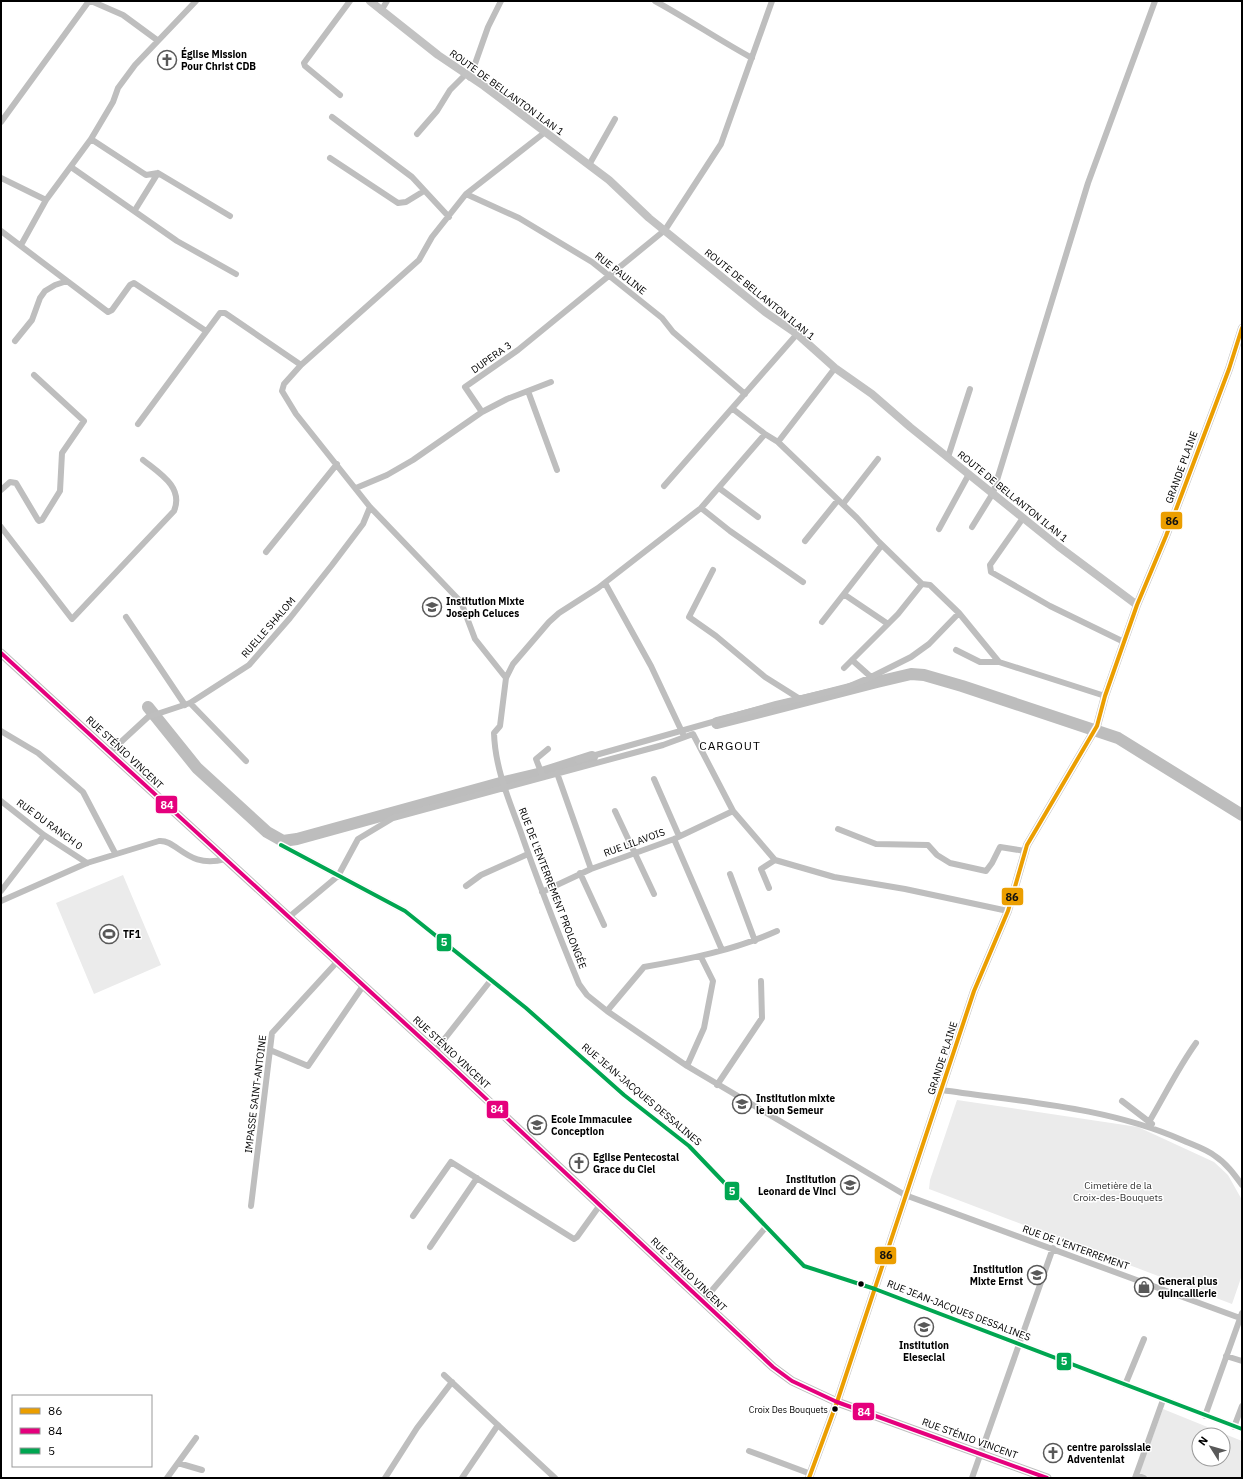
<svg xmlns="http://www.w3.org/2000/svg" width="1243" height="1479" font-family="'IBM Plex Sans',sans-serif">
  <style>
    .green { fill: #ebebeb; fill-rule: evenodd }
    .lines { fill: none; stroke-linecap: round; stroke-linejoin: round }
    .river { stroke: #bdbdbd; stroke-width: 12 }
    .street { stroke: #bebebe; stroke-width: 6 }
    .secondary { stroke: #c2c2c2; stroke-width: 8 }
    .primary { stroke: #bebebe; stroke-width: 9 }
    .bus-1-casing { stroke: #fff; stroke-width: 7 }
    .bus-2-casing { stroke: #fff; stroke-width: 7 }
    .bus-3-casing { stroke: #fff; stroke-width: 7 }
    .bus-1 { stroke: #eb9e00; stroke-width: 4 }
    .bus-2 { stroke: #e5007d; stroke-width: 4 }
    .bus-3 { stroke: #00a651; stroke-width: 4 }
    .bus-dot { fill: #000; stroke: #fff; stroke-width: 1.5 }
    .labels { text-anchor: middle; stroke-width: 3; stroke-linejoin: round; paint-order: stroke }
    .bus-label { font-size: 9px; fill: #000; stroke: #fff; text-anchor: end }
    .poi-label { font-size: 10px; font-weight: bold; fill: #000; stroke: #fff; text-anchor: start }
    .street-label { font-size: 10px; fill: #000; stroke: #fff }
    .park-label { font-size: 10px; fill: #313131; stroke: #fff }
    .quarter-label { font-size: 12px; letter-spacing: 1px; fill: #000; stroke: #fff }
    .line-badge { stroke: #fff; stroke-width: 1.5 }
    .badge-label { font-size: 11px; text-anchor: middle; font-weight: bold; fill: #fff }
    .pale-badge-label { font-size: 11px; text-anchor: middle; font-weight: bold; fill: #111 }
  </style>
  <rect width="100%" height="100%" fill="#fff"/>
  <path class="green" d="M123 875 161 965 94 994 56 903Z
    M957 1100 1138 1127 1214 1162 1228 1175 1242 1200V1275L1232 1304 929 1189 930 1180Z
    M1163 1409 1242 1441V1478H1151L1139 1474ZM1199 1435H1223V1459H1199Z"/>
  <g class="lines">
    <path class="river" d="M148 707 197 768 267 832 283 841 297 839 504 782 542 773 592 757
      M717 723 877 682 911 674 924 675 962 686 1118 738 1242 815"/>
    <path class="street" d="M91 1 123 15 157 40
      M655 1C688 19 719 40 752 58
      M381 11 387 1
      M470 78 488 27 501 1
      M340 95 305 66 304 63 350 1
      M332 117 412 177 449 217
      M1 122 89 1
      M417 134 437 111 450 90 465 75
      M91 139 146 175 158 173
      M330 158 398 203 406 202 424 191
      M589 165 615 119
      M71 167 177 241 236 274
      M1 178 46 200 91 139 113 102 118 88 135 65 196 1
      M466 194 519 218 592 262 662 318 673 332 745 394
      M135 210 158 173 230 216
      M1 231 108 312 112 310 130 285 134 283 206 331
      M21 245 46 200
      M15 341 32 320 40 298 45 291 55 285 67 281
      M835 368 778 442 765 434 701 508 598 588 559 613 549 622 513 664 506 678 500 726 494 733C495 767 508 798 520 830 538 882 558 933 579 984L587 995 607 1011 687 1066 905 1195 1240 1318
      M528 391 557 470
      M733 409 765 434
      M482 412 507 399 551 382
      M138 424 220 313H225L301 365
      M778 442 857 518 879 542 922 584 930 585 959 613 999 662 1105 696
      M948 457 970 389
      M664 486 797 334
      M356 488 387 475 413 460 482 412 465 387 518 350 665 230 721 144 772 1
      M719 488 758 517
      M1 490 10 482 16 483 38 520 39 521 42 520 60 491 62 453 84 421 34 375
      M843 504 878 459
      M701 508 730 531 803 582
      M1023 518 990 565 991 572 1050 606 1124 642
      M1 527 72 619 174 511C184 487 159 473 143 460
      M972 527 993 493 1088 183 1155 1
      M939 529 969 474
      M805 541 838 500
      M266 552 337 464
      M713 570 689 617 716 636 765 677 800 699
      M605 583 651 666 683 734
      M845 595 888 624
      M126 617 185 705
      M822 622 882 545
      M956 650 980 662H999
      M852 660 871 677
      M844 668 898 614 922 584
      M506 678 475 639 461 602 370 507 296 414 282 391 284 384 301 365 419 260 432 237 466 194 544 133
      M190 703 246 761
      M1 731 38 753 83 792 115 853
      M109 753 148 717 190 703 249 665 290 618 332 565 363 524 370 507
      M578 760 776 704 845 688 871 677 911 657 929 644 959 613
      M557 773 591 869
      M543 777 536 759 548 749
      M654 779 679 836
      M1 801 44 835 87 863
      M615 811 654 894
      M838 829 876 844 928 845 937 855 950 863 986 871 992 863 1000 847 1025 851
      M674 839 722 950
      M281 845 405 911 526 1008 624 1095 689 1146 804 1266 875 1289 1242 1429
      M580 873 604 925
      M730 874 755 941
      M466 886 481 875 528 854
      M769 888 761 869 775 860
      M1 891 44 835
      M542 892 591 869 674 839 733 811
      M1 901 87 863 159 841C177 839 188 870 225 859
      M289 917 338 876 358 839 393 818 663 745 693 734 733 811 775 860 834 877 905 889 1008 911
      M607 1011 644 967C690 959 734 950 777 931
      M270 1050 308 1066 363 986
      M435 1051 491 980
      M687 1066 704 1028 713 981 701 957
      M717 1085 762 1018 761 981
      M942 1090C1023 1102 1107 1107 1182 1140 1193 1145 1206 1149 1215 1156 1226 1163 1234 1174 1242 1185
      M1122 1101 1152 1124
      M1149 1122C1165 1095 1178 1068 1196 1043
      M251 1206 272 1033 337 962
      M413 1216 451 1162 574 1239 577 1237 600 1205
      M430 1247 477 1178
      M702 1302 766 1227
      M1226 1356 1242 1361
      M444 1375 555 1478
      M1125 1385 1144 1339
      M1205 1416 1242 1313
      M1234 1427 1242 1406
      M749 1451 811 1474
      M178 1463 202 1470
      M1136 1475 1144 1478
      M167 1478 196 1438
      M385 1478 417 1428 452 1382
      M462 1478 498 1425
      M972 1478 1053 1248
      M1135 1478 1163 1400"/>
    <path class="secondary" d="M370 1 438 55 484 86 609 180 649 218 765 312 797 334 835 368 872 394 910 427 1058 546 1137 605
      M809 1478 837 1402 974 991 1008 911 1027 845 1097 726 1105 696 1137 605 1166 536 1229 369 1242 328"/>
    <path class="primary" d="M1 653 435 1051 773 1367 792 1381 837 1402 1047 1478"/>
    <g class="bus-1-casing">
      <path id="bus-1" d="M809 1478 837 1402 974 991 1008 911 1027 845 1097 726 1105 696 1137 605 1166 536 1229 369 1242 328"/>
    </g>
    <g class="bus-2-casing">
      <path id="bus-2" d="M1 653 435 1051 773 1367 792 1381 837 1402 1047 1478"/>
    </g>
    <g class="bus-3-casing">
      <path id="bus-3" d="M281 845 405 911 526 1008 624 1095 689 1146 804 1266 875 1289 1242 1429"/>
    </g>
    <use href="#bus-1" class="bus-1"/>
    <use href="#bus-2" class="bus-2"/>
    <use href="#bus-3" class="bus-3"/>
  </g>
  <defs>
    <g id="church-ring" transform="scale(1)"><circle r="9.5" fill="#fff" stroke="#595959" stroke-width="1.5"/><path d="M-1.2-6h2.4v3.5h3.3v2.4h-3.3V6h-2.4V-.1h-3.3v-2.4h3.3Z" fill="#595959"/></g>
    <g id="school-ring" transform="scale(1)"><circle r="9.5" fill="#fff" stroke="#595959" stroke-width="1.5"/><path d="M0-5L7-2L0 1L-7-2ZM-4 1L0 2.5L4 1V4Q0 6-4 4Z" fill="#595959"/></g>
    <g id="stadium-ring" transform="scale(1)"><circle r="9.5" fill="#fff" stroke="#595959" stroke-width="1.5"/><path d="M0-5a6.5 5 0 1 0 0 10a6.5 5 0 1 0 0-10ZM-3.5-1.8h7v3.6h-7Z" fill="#595959"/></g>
    <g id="shop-ring" transform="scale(1)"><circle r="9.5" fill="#fff" stroke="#595959" stroke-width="1.5"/><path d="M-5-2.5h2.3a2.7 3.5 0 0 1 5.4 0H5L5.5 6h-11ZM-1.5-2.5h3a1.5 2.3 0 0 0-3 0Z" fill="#595959"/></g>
  </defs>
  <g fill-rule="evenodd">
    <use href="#church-ring" x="167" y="60"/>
    <use href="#school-ring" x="432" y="607"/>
    <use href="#stadium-ring" x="109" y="934"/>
    <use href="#school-ring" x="742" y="1104"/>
    <use href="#school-ring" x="537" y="1125"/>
    <use href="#church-ring" x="579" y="1163"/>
    <use href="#school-ring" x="850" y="1185"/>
    <use href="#school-ring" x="1037" y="1275"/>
    <use href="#shop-ring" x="1144" y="1287"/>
    <use href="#school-ring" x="924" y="1327"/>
    <use href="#church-ring" x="1053" y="1453"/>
  </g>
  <g class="bus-dot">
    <circle cx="861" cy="1284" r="3.5"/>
    <circle cx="835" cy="1409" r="3.5"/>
  </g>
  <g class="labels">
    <g class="bus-label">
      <text x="828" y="1413">Croix Des Bouquets</text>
    </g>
    <g class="poi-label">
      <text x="181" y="58">Église Mission<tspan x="181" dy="12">Pour Christ CDB</tspan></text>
      <text x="446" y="605">Institution Mixte<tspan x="446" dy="12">Joseph Celuces</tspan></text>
      <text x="123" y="938">TF1</text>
      <text x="756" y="1102">Institution mixte<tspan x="756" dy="12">le bon Semeur</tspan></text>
      <text x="551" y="1123">Ecole Immaculee<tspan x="551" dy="12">Conception</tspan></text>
      <text x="593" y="1161">Eglise Pentecostal<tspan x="593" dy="12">Grace du Ciel</tspan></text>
      <text x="836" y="1183" text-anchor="end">Institution<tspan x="836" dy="12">Leonard de Vinci</tspan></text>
      <text x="1023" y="1273" text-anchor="end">Institution<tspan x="1023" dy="12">Mixte Ernst</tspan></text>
      <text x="1158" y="1285">General plus<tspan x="1158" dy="12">quincaillerie</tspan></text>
      <text x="924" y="1349" text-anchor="middle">Institution<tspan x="924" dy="12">Elesecial</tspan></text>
      <text x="1067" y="1451">centre paroissiale<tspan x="1067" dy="12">Adventeniat</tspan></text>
    </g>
    <g class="street-label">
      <text transform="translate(507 92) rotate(36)" y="4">ROUTE DE BELLANTON ILAN 1</text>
      <text transform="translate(621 273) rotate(38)" y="4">RUE PAULINE</text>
      <text transform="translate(760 294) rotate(39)" y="4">ROUTE DE BELLANTON ILAN 1</text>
      <text transform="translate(491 357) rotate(-35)" y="4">DUPERA 3</text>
      <text transform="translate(1181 467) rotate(-70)" y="4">GRANDE PLAINE</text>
      <text transform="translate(1013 496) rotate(39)" y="4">ROUTE DE BELLANTON ILAN 1</text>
      <text transform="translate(268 627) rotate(-49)" y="4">RUELLE SHALOM</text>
      <text transform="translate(125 752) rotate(43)" y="4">RUE STÉNIO VINCENT</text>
      <text transform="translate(50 824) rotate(36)" y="4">RUE DU RANCH 0</text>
      <text transform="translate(634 842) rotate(-20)" y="4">RUE LILAVOIS</text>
      <text transform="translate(553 888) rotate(69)" y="4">RUE DE L'ENTERREMENT PROLONGÉE</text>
      <text transform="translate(452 1052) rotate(43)" y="4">RUE STÉNIO VINCENT</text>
      <text transform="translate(942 1058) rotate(-72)" y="4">GRANDE PLAINE</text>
      <text transform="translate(255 1094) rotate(-83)" y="4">IMPASSE SAINT-ANTOINE</text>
      <text transform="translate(642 1094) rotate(40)" y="4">RUE JEAN-JACQUES DESSALINES</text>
      <text transform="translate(1076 1247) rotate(20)" y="4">RUE DE L'ENTERREMENT</text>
      <text transform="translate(689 1274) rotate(44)" y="4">RUE STÉNIO VINCENT</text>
      <text transform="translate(959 1310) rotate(21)" y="4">RUE JEAN-JACQUES DESSALINES</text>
      <text transform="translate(970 1438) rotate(20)" y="4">RUE STÉNIO VINCENT</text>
    </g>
    <g class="park-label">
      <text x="1118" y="1189">Cimetière de la<tspan x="1118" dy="12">Croix-des-Bouquets</tspan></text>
    </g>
    <g class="quarter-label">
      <text x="730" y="750">CARGOUT</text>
    </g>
  </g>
  <g class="line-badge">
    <rect x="1160" y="511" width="23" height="19" rx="4" fill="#eb9e00"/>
    <rect x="155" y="795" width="23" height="19" rx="4" fill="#e5007d"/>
    <rect x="1001" y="887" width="23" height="19" rx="4" fill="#eb9e00"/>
    <rect x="436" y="933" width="16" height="19" rx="4" fill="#00a651"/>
    <rect x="486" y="1100" width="23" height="19" rx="4" fill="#e5007d"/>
    <rect x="724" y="1181" width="16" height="20" rx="4" fill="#00a651"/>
    <rect x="874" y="1246" width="23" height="19" rx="4" fill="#eb9e00"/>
    <rect x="1056" y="1352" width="16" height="19" rx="4" fill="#00a651"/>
    <rect x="852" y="1402" width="23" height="19" rx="4" fill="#e5007d"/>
  </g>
  <g class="badge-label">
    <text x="167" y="809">84</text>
    <text x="444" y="946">5</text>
    <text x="497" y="1113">84</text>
    <text x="732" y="1195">5</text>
    <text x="1064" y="1365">5</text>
    <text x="864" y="1416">84</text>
  </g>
  <g class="pale-badge-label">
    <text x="1172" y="525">86</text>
    <text x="1012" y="901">86</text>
    <text x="886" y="1259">86</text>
  </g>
  <rect width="1243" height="1479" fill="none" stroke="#000000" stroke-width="4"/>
  <rect x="12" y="1395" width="140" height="72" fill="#ffffff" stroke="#999999"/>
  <rect x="20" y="1408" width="20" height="6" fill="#eb9e00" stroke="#999999"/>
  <text x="48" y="1415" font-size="12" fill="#000000">86</text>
  <rect x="20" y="1428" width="20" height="6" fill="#e5007d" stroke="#999999"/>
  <text x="48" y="1435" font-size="12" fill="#000000">84</text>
  <rect x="20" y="1448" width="20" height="6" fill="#00a651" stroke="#999999"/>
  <text x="48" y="1455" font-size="12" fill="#000000">5</text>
  <g transform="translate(1211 1447) rotate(307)"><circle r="19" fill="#ffffff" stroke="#999999"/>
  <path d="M0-3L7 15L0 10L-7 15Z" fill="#595959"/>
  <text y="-6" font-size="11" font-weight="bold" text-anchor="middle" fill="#000000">N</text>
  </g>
</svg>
